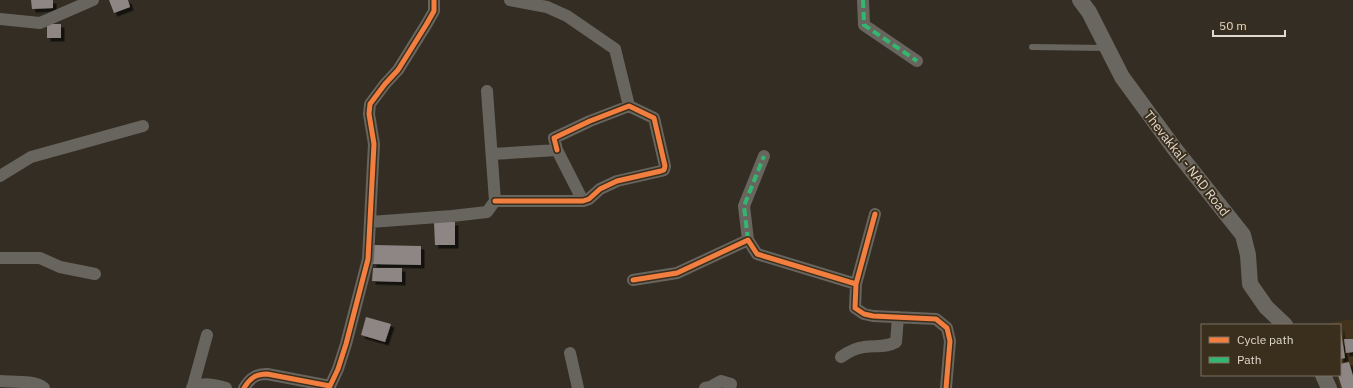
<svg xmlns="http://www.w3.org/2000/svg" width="1353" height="388" font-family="'IBM Plex Sans',sans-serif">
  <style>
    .built { fill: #42331d }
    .building { fill: #8e8684; filter: url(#shadow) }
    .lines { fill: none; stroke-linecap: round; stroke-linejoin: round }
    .lane { stroke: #68655f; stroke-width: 6 }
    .street { stroke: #68655f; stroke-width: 12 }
    .secondary { stroke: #6a6760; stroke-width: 16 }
    .quiet { stroke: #33b770; stroke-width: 4; stroke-dasharray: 8 4; stroke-linecap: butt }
    .cycleway-casing { stroke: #3a2e1c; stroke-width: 8 }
    .cycleway { stroke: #f27e40; stroke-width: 5 }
    .labels { text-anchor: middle; stroke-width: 4; stroke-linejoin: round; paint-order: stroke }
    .street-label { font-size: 13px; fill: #e1d9ce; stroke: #3a2e1c }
  </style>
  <defs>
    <filter id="shadow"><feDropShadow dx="3.5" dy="3.5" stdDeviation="0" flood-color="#0009"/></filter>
  </defs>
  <rect width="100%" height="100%" fill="#332d23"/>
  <path class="built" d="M1353 319V388H1340L1336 375H1340V325H1328L1327 323Z"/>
  <path class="building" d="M31 0H53V8L32 9Z
    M109 0H128L130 7 114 13Z
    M47 24H61V38H47Z
    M434 222H455V245H435Z
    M374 245 421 246V265L373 264Z
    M373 268H402V282L372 281Z
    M366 317 391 324 385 342 361 335Z
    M1340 325 1345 358 1340 359Z
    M1344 339H1353V352L1346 353Z
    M1349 362 1353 376V388H1342L1338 375H1340V364Z"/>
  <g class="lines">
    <path class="lane" d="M1032 47 1106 48"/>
    <path class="street" d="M510 0 547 7 567 16 615 49 629 106
      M863 0 864 25 917 61
      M0 19 40 23 93 0
      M492 154 557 150 583 201
      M0 176 31 157 143 126
      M495 201H583L589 199 600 189 617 181 661 171 664 170 665 166 654 118 629 106 590 121 554 138 557 150
      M875 214 856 284 855 308 864 314 873 316 936 319 947 328 950 341 946 388
      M370 222 452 216 487 212 495 201 487 91
      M748 240 744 206 764 156
      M0 258H40L60 267 95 274
      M633 280 677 273 748 240 757 254 856 284
      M570 353 578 388
      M841 357C848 352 855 348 864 347 875 345 886 348 896 342L898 317
      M0 381C12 382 35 380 44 388
      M193 386 207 335
      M192 388 193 386C206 383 213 384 226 388
      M244 388C250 378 256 374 267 374L330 386 338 369 346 344 368 259 374 144 369 114 370 104 385 84 398 70 426 25 434 11V0
      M705 388 710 387 721 381 731 384 730 388"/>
    <path class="secondary" d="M1080 0 1089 12 1122 77 1174 148 1243 235 1248 255 1250 284 1266 307 1285 325
      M1323 375 1329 388"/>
    <path class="quiet" d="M863 0 864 25 917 61
      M748 240 744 206 764 156"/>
    <g class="cycleway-casing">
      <path id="cycleway" d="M495 201H583L589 199 600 189 617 181 661 171 664 170 665 166 654 118 629 106 590 121 554 138 557 150
        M875 214 856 284 855 308 864 314 873 316 936 319 947 328 950 341 946 388
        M633 280 677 273 748 240 757 254 856 284
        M244 388C250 378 256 374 267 374L330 386 338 369 346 344 368 259 374 144 369 114 370 104 385 84 398 70 426 25 434 11V0"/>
    </g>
    <use href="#cycleway" class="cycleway"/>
  </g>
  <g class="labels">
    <g class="street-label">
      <text transform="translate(1187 163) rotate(52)" y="5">Thevakkal - NAD Road</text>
    </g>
  </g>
  <rect x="1201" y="324" width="140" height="52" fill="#3a2e1c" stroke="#7d7263"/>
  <rect x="1209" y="337" width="20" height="6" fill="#f27e40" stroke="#7d7263"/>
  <text x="1237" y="344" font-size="12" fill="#e1d9ce">Cycle path</text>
  <rect x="1209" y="357" width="20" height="6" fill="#33b770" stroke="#7d7263"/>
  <text x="1237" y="364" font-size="12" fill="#e1d9ce">Path</text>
  <path d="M1213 30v6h72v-6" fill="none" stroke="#e1d9ce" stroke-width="2"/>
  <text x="1219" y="30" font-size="12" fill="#e1d9ce" stroke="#3a2e1c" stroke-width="3" paint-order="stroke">50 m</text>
</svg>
